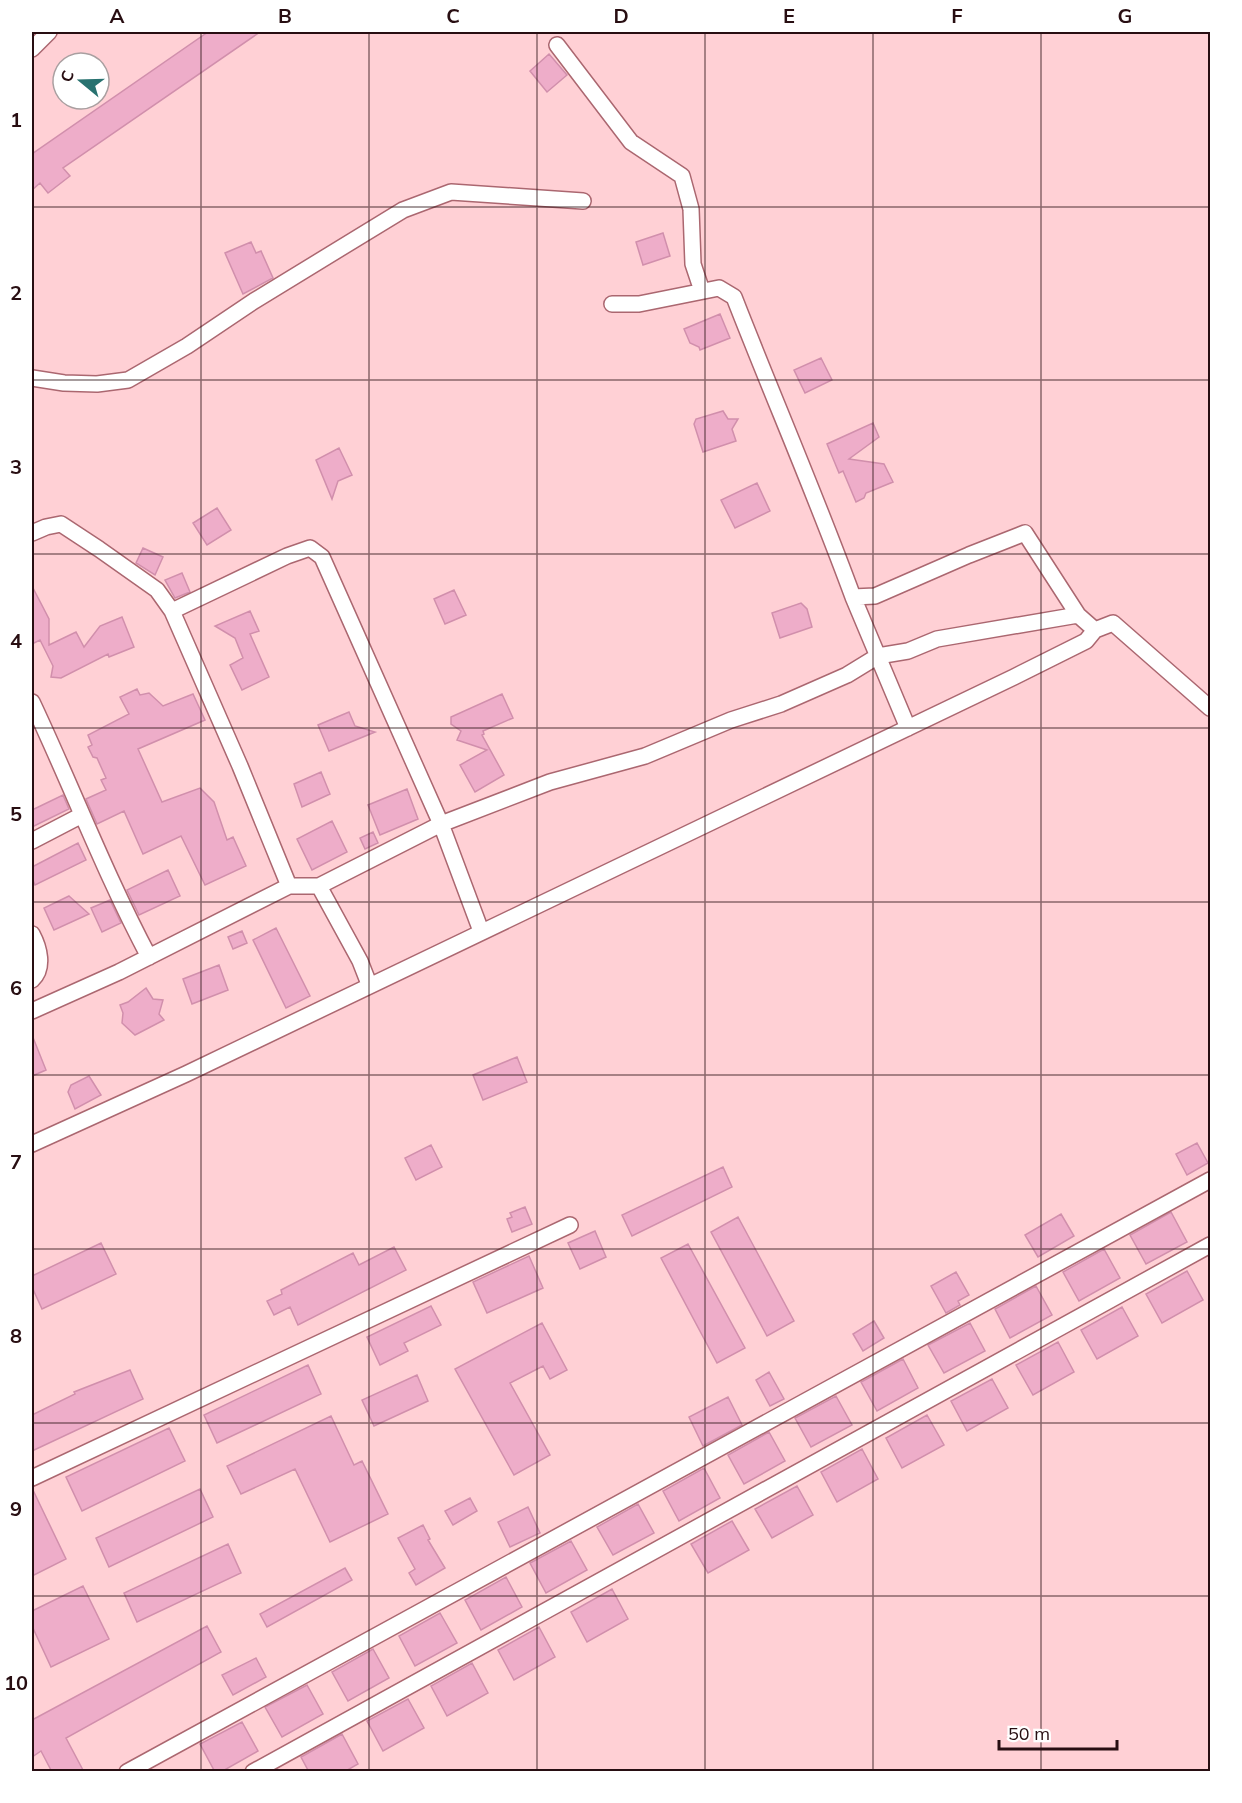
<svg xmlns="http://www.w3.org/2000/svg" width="1242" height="1803" font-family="Mulish,sans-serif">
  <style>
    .building { fill: #eeadc9; stroke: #d18fac; stroke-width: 1.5 }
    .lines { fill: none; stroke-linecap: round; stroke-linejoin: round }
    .minor-casing { stroke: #ab6770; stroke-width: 18 }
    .minor { stroke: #fff; stroke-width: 15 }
    .grid { fill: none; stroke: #280e12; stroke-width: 1.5; stroke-opacity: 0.55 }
    .neatline { fill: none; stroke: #280e12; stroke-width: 2 }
    .grid-label { font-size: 20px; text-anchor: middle; font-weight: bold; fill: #280e12 }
  </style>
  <rect width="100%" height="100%" fill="#ffd0d5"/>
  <path class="building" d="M208 32H260L63 168 70 176 48 193 40 183 32 190V154Z
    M549 54 567 75 547 92 530 71Z
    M663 233 670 256 643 265 636 242Z
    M251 242 256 253 261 251 273 278 243 294 225 253Z
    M720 314 730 338 700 350 699 347 690 343 684 329Z
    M821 358 832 380 805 393 794 370Z
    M723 411 728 419H738L732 429 736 441 703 452 694 424 696 419Z
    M873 423 879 437 849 459 884 464 893 482 866 493 864 498 856 502 843 471 839 473 827 444Z
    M339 448 352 475 338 481 332 499 316 460Z
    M757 483 770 511 735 528 721 500Z
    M217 508 231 530 207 545 193 523Z
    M143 548 163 557 155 575 136 563Z
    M182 573 190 592 175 598 165 580Z
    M32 586 49 619V645L76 632 84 647 100 626 122 617 134 647 109 657 108 654 61 678 51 677 53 666 40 640 32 644Z
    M454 590 466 615 445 624 434 599Z
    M801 603 807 609 812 627 780 638 772 613Z
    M250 611 259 631 250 634 269 677 242 690 230 665 243 658 235 638 215 626Z
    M137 689 140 695 149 693 163 706 193 694 205 720 138 749 162 802 200 788 214 802 227 840 233 837 246 866 205 885 181 836 143 854 124 811 97 824 86 799 106 790 101 780 106 778 97 758 93 757 88 747 92 745 88 735 129 714 120 697Z
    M502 694 513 718 483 731 484 734 482 735 504 775 475 792 460 765 487 750 457 740 461 731 451 724V717Z
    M349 712 355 726 375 732 329 751 318 725Z
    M321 772 330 794 302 807 294 784Z
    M407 789 418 819 380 835 368 805Z
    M63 795 69 809 32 827V810Z
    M332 821 347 852 312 870 297 839Z
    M373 832 378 843 365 849 360 838Z
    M78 843 86 860 35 885 32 878V867Z
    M168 870 180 896 139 915 127 890Z
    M69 896 89 914 54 930 44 908Z
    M110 900 121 923 102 932 91 908Z
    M276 928 310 996 286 1008 253 940Z
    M242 931 247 943 233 949 228 937Z
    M219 965 228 990 192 1004 183 979Z
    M146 988 153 999 163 1000 159 1014 164 1020 135 1035 122 1023 123 1013 120 1005 128 1002Z
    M32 1035 46 1070 32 1076Z
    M517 1057 527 1082 483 1100 473 1075Z
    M89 1076 101 1095 75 1109 68 1092 71 1085Z
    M1197 1143 1208 1163 1187 1175 1176 1154Z
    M431 1145 442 1167 416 1180 405 1158Z
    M723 1167 732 1187 632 1236 622 1215Z
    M525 1207 532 1224 512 1232 507 1219 512 1217 510 1213Z
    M1171 1212 1187 1242 1146 1264 1130 1235Z
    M1061 1214 1074 1236 1038 1257 1025 1235Z
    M738 1217 794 1321 767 1336 711 1232Z
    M595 1231 606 1257 580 1269 568 1243Z
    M101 1243 116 1274 42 1309 32 1287V1276Z
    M688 1244 745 1348 717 1363 661 1258Z
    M394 1247 406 1270 298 1325 290 1307 274 1315 267 1301 282 1294 281 1290 353 1253 359 1265Z
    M1104 1249 1120 1278 1079 1301 1063 1272Z
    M529 1256 543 1288 487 1313 473 1282Z
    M1187 1271 1203 1300 1162 1323 1146 1294Z
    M956 1272 969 1295 958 1301 960 1305 946 1313 931 1286Z
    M1036 1286 1052 1315 1010 1338 995 1309Z
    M431 1306 441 1325 404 1343 408 1351 380 1365 367 1337Z
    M1122 1307 1138 1336 1097 1359 1081 1330Z
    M874 1321 884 1338 863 1351 853 1334Z
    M542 1323 567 1370 550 1379 543 1366 510 1383 550 1455 514 1475 455 1369Z
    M970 1323 985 1351 944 1373 928 1345Z
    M1058 1342 1074 1372 1033 1395 1016 1365Z
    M903 1359 918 1388 877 1411 861 1382Z
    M308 1365 321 1394 217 1443 204 1415Z
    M130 1370 143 1399 32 1451V1415L75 1394 74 1392Z
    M769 1372 784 1399 770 1406 756 1380Z
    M417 1375 428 1401 374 1426 362 1400Z
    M992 1379 1008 1408 967 1431 951 1401Z
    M836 1396 852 1425 811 1447 795 1418Z
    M728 1397 742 1425 703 1446 689 1417Z
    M927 1415 944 1445 902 1468 886 1438Z
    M331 1416 354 1465 362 1461 388 1514 330 1542 295 1469 241 1494 227 1466Z
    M169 1428 185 1461 82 1511 66 1477Z
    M769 1432 785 1461 744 1484 728 1455Z
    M862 1449 878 1479 837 1502 821 1472Z
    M704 1468 720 1498 679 1521 663 1491Z
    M797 1486 813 1515 772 1538 755 1509Z
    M32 1488 66 1559 32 1576Z
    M200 1489 213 1517 109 1567 96 1538Z
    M470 1498 477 1511 453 1525 445 1511Z
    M638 1504 654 1533 613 1555 597 1527Z
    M528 1507 540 1533 510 1547 498 1522Z
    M732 1521 749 1550 708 1573 691 1544Z
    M423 1525 430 1539 428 1540 445 1568 416 1585 409 1573 415 1569 398 1538Z
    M571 1541 587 1570 546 1593 530 1563Z
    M228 1544 241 1573 137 1622 124 1593Z
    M345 1568 352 1580 267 1627 260 1614Z
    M506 1577 522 1607 481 1630 465 1600Z
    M83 1586 109 1639 51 1667 32 1626V1611Z
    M612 1589 628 1619 587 1642 571 1612Z
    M440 1613 457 1643 415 1666 399 1636Z
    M207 1626 221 1652 66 1738 84 1772H52L41 1751 32 1757V1720Z
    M539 1627 555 1657 514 1680 498 1650Z
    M373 1649 389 1678 348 1701 332 1672Z
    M256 1658 266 1677 233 1695 222 1675Z
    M472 1663 488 1693 447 1716 431 1686Z
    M307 1685 323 1714 282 1737 265 1707Z
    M408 1699 424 1728 383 1751 367 1721Z
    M242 1722 258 1751 221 1772H215L200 1744Z
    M342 1734 358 1764 344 1772H309L301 1757Z"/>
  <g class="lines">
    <g class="minor-casing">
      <path id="minor" d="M557 45 631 142 682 176 691 209 693 264 702 291
        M32 49 49 32
        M612 304H639L719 288 734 297C773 397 816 496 853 597L875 596 969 555 1025 533 1078 615
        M32 378 64 383 97 384 128 380 187 346 254 301 403 210 451 192 583 201
        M32 533 46 527 61 524 99 549 157 590 172 611 287 556 310 548 322 557 441 824 550 782 645 756 731 720 781 704 847 675 878 656 908 651 937 639 1078 615 1095 630
        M853 597 908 728
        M172 611 240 766 289 886
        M32 702C72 787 105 874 149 957
        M32 841 82 815
        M319 886 441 824 481 931
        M32 934C39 947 45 968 32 980
        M32 1011 119 972 289 886H319L360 961 369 984
        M32 1144 186 1074 1014 677 1086 641 1095 630 1113 623 1210 708
        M32 1478 570 1225
        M127 1772 1210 1180
        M253 1772 1210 1245"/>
    </g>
    <use href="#minor" class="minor"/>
  </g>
  <path class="grid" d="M201 32V1772M369 32V1772M537 32V1772M705 32V1772M873 32V1772M1041 32V1772M32 207H1210M32 380H1210M32 554H1210M32 728H1210M32 902H1210M32 1075H1210M32 1249H1210M32 1423H1210M32 1596H1210"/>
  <rect width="1242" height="1803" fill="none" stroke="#ffffff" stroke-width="66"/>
  <g transform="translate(81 81) rotate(289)"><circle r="28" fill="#ffffff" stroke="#a99fa0" stroke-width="1.5"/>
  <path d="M0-4.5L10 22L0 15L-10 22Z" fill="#287270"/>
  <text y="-9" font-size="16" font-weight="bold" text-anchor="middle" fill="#280e12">С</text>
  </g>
  <path d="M999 1740v9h118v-9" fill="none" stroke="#280e12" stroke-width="3"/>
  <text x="1008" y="1740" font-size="18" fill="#280e12" stroke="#ffffff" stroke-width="4.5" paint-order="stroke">50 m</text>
  <rect x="33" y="33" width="1176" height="1737" class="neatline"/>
  <g class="grid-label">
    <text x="117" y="23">A</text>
    <text x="285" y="23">B</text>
    <text x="453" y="23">C</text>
    <text x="621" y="23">D</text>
    <text x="789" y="23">E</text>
    <text x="957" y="23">F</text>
    <text x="1125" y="23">G</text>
    <text x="16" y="127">1</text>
    <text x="16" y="300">2</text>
    <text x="16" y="474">3</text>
    <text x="16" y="648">4</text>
    <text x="16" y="821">5</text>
    <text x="16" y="995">6</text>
    <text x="16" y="1169">7</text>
    <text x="16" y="1343">8</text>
    <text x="16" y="1516">9</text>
    <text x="16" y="1690">10</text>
  </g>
</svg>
